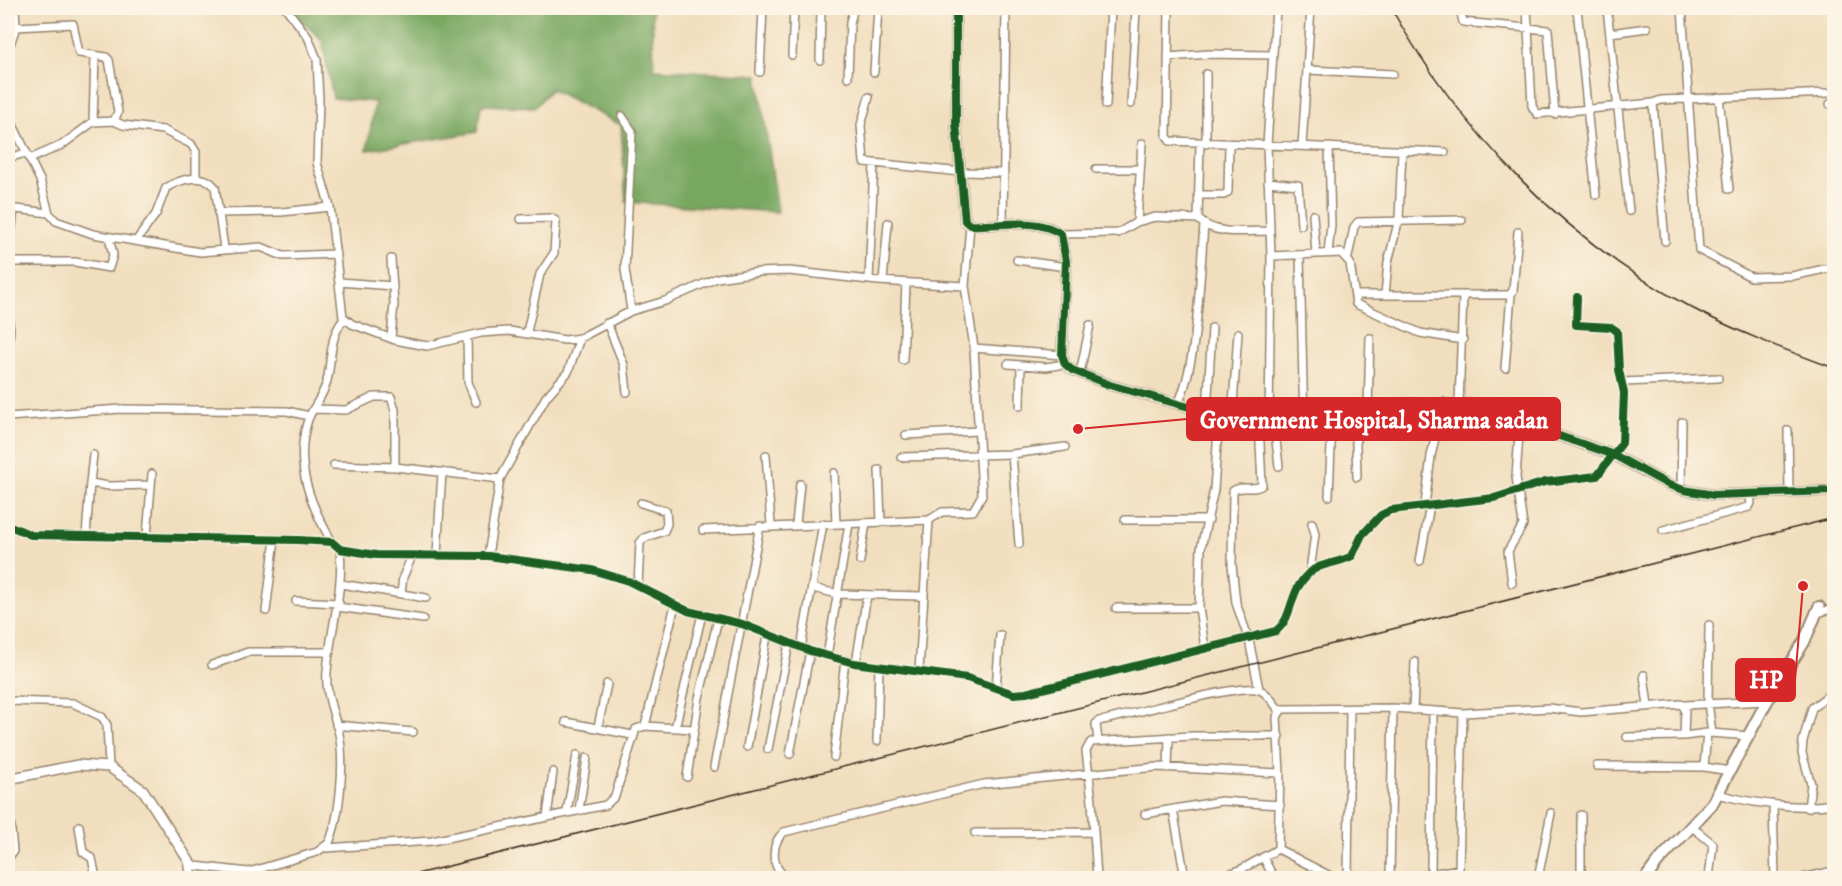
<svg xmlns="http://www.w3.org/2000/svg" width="1842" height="886" font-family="'IM FELL DW Pica',serif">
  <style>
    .forest { fill: #78a761; stroke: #5a6840; stroke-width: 1.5 }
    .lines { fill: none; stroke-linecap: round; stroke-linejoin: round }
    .street-casing { stroke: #96846e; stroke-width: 10 }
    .secondary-casing { stroke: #96846e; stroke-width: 12 }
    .primary-casing { stroke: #96846e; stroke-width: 14 }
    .street { stroke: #fff; stroke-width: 7 }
    .secondary { stroke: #fff; stroke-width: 9 }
    .primary { stroke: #fff; stroke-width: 10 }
    .rail { stroke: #3b2a1e; stroke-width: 1.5 }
    .cycleway-casing { stroke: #fcf5e5; stroke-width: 11 }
    .cycleway { stroke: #1b5e20; stroke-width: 8 }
    .leader { fill: none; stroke: #d62828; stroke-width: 2 }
    .callout-dot { fill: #d62828; stroke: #fcf5e5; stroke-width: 2 }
    .callout { fill: #d62828; stroke: #d62828; stroke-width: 2 }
    .callout-label { font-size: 24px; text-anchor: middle; font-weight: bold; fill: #fff }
  </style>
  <rect width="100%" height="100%" fill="#fcf5e5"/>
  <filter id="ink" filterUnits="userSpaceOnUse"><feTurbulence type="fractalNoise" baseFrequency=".0167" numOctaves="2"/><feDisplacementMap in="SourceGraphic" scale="12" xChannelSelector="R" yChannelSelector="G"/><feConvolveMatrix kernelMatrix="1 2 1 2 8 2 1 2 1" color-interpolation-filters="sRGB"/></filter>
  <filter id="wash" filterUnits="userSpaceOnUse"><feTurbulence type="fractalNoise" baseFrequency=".008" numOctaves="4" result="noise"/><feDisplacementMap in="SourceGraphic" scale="24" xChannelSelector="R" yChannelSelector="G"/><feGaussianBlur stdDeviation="1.35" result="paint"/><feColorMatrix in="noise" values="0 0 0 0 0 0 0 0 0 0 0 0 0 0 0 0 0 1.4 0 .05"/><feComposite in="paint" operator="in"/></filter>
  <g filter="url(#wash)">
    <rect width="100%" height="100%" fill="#f1debe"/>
    <path class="forest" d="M292 8H652L654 69 758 75 778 212 626 202 621 125 551 89 535 107 481 105 477 132 367 150 375 102 333 98 322 40 293 13Z"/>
  </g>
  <g filter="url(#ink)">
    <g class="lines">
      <g class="street-casing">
        <path id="street" d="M286 8 308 37 317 59 319 100 317 163 330 207 343 317 352 324 395 340 427 346 481 333 509 331 565 340 580 338 631 311 665 301 717 278 758 272 789 271 878 281 965 286
          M1169 8 1167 136 1170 141 1445 152
          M1460 8 1463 22 1548 30 1555 114
          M1527 8 1532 106 1537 114 1653 103
          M1577 8 1596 195
          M1607 8 1629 211
          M1682 8 1699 250 1751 277 1792 276 1834 267
          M16 27 73 24 79 53 106 57 109 60 118 112 114 121 93 122 62 145 30 159
          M1610 33 1647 28
          M8 50 16 27 15 8
          M792 55 794 8
          M1168 57 1209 54 1273 55
          M820 60 821 8
          M1307 70 1393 74
          M760 72 763 8
          M874 72 878 8
          M1206 74V144
          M848 77 850 22 854 8
          M8 84 11 121 40 180 49 213 56 221 93 234 200 252 261 247 283 256 336 254
          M869 97 861 125 864 162 961 172 1004 173
          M1719 97 1729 189
          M1131 104 1136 8
          M1830 104H1834
          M1106 105 1111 8
          M622 116 632 131 625 269 631 311
          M114 121 123 125 163 130 191 144 196 152V178
          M93 122 95 56
          M1302 146 1311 8
          M8 158 26 153
          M1096 169H1139
          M1268 182 1298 185 1301 225
          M1198 195H1224L1228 192 1229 144
          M8 208 49 213
          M218 213 281 212 330 207
          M1313 215 1316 253
          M521 219 551 218 556 221 554 253 540 274 527 332
          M1198 219 1200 143
          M1137 222 1142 143
          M1003 223 1006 8
          M1061 234 1118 233 1137 222 1155 217 1198 219C1214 236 1247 231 1269 231
          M136 241 156 214 166 188C180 179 204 172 215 187L224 248
          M1665 241 1653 103 1661 100 1829 93
          M10 242 14 209
          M1328 253 1331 225 1329 147
          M1300 255 1304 425
          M1271 256 1341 253 1350 263 1356 304 1420 333 1463 340
          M1348 257 1354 227 1358 222 1462 220
          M1017 260 1066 267
          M8 262H75L109 268 113 255 109 237
          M869 280 874 164
          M883 281 888 223
          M339 282 393 286
          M1355 295H1509L1513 291 1518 232
          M1385 295 1388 262 1399 219 1402 151
          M8 316 10 330 8 347
          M607 323 624 365 627 392
          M391 338 394 304 391 259
          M467 338 468 382 476 402
          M974 348 1062 355
          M903 360 906 283
          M1008 364 1046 367 1065 364
          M1505 368 1511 295
          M1080 373 1090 325
          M1623 382 1718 378
          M1459 403 1463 296
          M1178 404C1198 362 1200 273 1204 225
          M1020 406 1021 365
          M315 409 346 410 374 397H391L395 410V467
          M1368 410 1370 338
          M1207 412 1212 328
          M1355 413 1357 477
          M8 417 121 409 287 411 309 416
          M1232 419 1238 333
          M1259 423 1262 485C1254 492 1241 484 1233 491L1232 565 1236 603 1249 640 1259 689
          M1269 424 1271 256 1267 145 1276 8
          M1274 424 1279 466
          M1788 430 1789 492
          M906 435 978 431
          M1012 454 1019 544
          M93 455 90 483 109 486 151 485
          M766 455 771 525
          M901 457 1012 454 1065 447
          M334 465 395 467 500 479
          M879 470 881 522
          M834 473 836 524
          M1681 489 1682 422
          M1329 496 1332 420
          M1425 505 1431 456 1443 402
          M1125 520H1209
          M796 524 800 484
          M8 525 31 535 298 540 332 542 340 549 376 555 488 556 592 570 628 581 688 611 742 624 810 651 854 663 967 678 1014 694 1026 693 1276 631C1294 617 1288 593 1308 574 1320 562 1338 564 1352 556L1362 535 1381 515 1391 510 1494 498 1545 482 1597 476 1622 443 1624 393 1619 370 1617 331 1611 327 1576 325 1577 297
          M703 530 929 520
          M1663 530 1749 507 1751 503 1749 493
          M86 536 90 483
          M147 536 152 474
          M332 542C311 506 294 466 307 423 311 408 323 398 327 381 332 360 329 336 344 319
          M437 555 442 472
          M488 556 500 479 546 397 568 372 580 338
          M860 561 866 523
          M1420 561 1430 505
          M1310 571 1315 534 1312 523
          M1512 583 1508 551 1523 525 1516 477 1520 420
          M341 584 426 598
          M638 586 640 543 644 538 664 531 667 524 666 511 641 503
          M812 588 838 594 922 596
          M401 594 403 577 412 556
          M296 601 339 603
          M338 607 423 619
          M1116 608H1199L1201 548 1214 490 1219 415
          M1199 608 1205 648
          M266 611 275 539
          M1818 613 1834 608
          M1709 625 1708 703 1712 733
          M801 648 823 524
          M827 656 849 524
          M856 663 867 595
          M212 665 248 652H330
          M919 670 929 520 942 512 973 511 982 495 974 348 965 286 970 225
          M1644 675 1648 706
          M996 688 1000 635
          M8 701 73 703 102 717 107 725 109 767
          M1684 705 1767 701
          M1413 710 1415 662
          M566 722 632 735
          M336 725 413 732
          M645 726 675 605
          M598 727 607 684
          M675 728 702 614
          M1710 733 1750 736
          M1627 737 1684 736
          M877 741 879 666
          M1098 741 1096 724 1099 721C1130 716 1239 682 1260 690 1268 693 1274 704 1279 710
          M747 747 767 636
          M768 749 789 644
          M790 754 810 651
          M834 757 845 660
          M1597 766 1704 767
          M714 767 760 526
          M1168 768 1169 737
          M687 777 699 698 718 619
          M1717 794C1756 804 1795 810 1834 804
          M1773 804 1775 878
          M1808 808 1811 784 1802 753 1803 741 1812 708 1834 691
          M1173 809 1185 878
          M579 810 587 758
          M567 812 577 755
          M1145 814 1221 801 1280 805
          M547 817 553 772
          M79 826 83 852 92 858 96 878
          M1691 826 1713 844 1709 878
          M975 833 1094 832
          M326 848 432 841 606 805 615 796 636 729 645 726 693 729
          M1263 857 1274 878
          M8 859 13 851 10 819
          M189 861 195 866 249 872 317 852 329 843C340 817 345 762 339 734 334 713 325 694 327 672 330 630 344 591 340 549
          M1431 872 1433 712
          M1348 876 1409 878 1459 869 1463 713
          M787 878C771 868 770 844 784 832L984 784 1157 767 1280 773
          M1097 878 1092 801 1086 751 1091 742 1192 736H1279
          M1218 878 1240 870 1278 849
          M1334 878 1278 849 1280 773 1277 717 1282 709 1393 708 1463 713 1549 708 1581 712 1681 704 1685 709 1684 736 1707 733 1704 767 1730 771
          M1348 878 1350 709
          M1390 878 1393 708
          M1538 878 1551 813
          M1581 878V815
          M1803 878 1834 871"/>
      </g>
      <g class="secondary-casing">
        <path id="secondary" d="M956 8V124L965 221 970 225C999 227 1034 216 1061 234L1066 261 1062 355 1065 364 1072 370 1110 385 1232 419 1304 425 1319 424 1404 403 1492 405 1539 429 1614 455 1669 485 1684 490 1714 495 1834 491
          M8 779 78 765 109 767 143 790 189 861 192 878"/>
      </g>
      <g class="primary-casing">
        <path id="primary" d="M1646 878 1657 863 1712 804 1767 701 1804 642 1819 607"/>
      </g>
      <use href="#street" class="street"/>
      <use href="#secondary" class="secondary"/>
      <use href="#primary" class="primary"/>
      <path class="rail" d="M1391 8C1459 129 1565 240 1688 306 1735 331 1785 350 1834 368
        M401 878 1834 518"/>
      <g class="cycleway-casing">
        <path id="cycleway" d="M956 8V124L965 221 970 225C999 227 1034 216 1061 234L1066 261 1062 355 1065 364 1072 370 1110 385 1232 419 1304 425 1319 424 1404 403 1492 405 1539 429 1614 455 1669 485 1684 490 1714 495 1834 491
          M8 525 31 535 298 540 332 542 340 549 376 555 488 556 592 570 628 581 688 611 742 624 810 651 854 663 967 678 1014 694 1026 693 1276 631C1294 617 1288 593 1308 574 1320 562 1338 564 1352 556L1362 535 1381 515 1391 510 1494 498 1545 482 1597 476 1622 443 1624 393 1619 370 1617 331 1611 327 1576 325 1577 297"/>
      </g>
      <use href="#cycleway" class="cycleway"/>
    </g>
  </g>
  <path class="leader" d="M1078 429L1187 419M1803 586L1795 680"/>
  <g class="callout-dot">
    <circle cx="1078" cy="429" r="6"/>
    <circle cx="1803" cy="586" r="6"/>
  </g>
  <g class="callout">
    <rect x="1187" y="398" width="373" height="42" rx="6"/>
    <rect x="1736" y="659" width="59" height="42" rx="6"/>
  </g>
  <g class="callout-label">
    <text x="1374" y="428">Government Hospital, Sharma sadan</text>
    <text x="1766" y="688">HP</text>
  </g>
  <rect width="1842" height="886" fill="none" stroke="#fcf5e5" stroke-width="30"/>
</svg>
